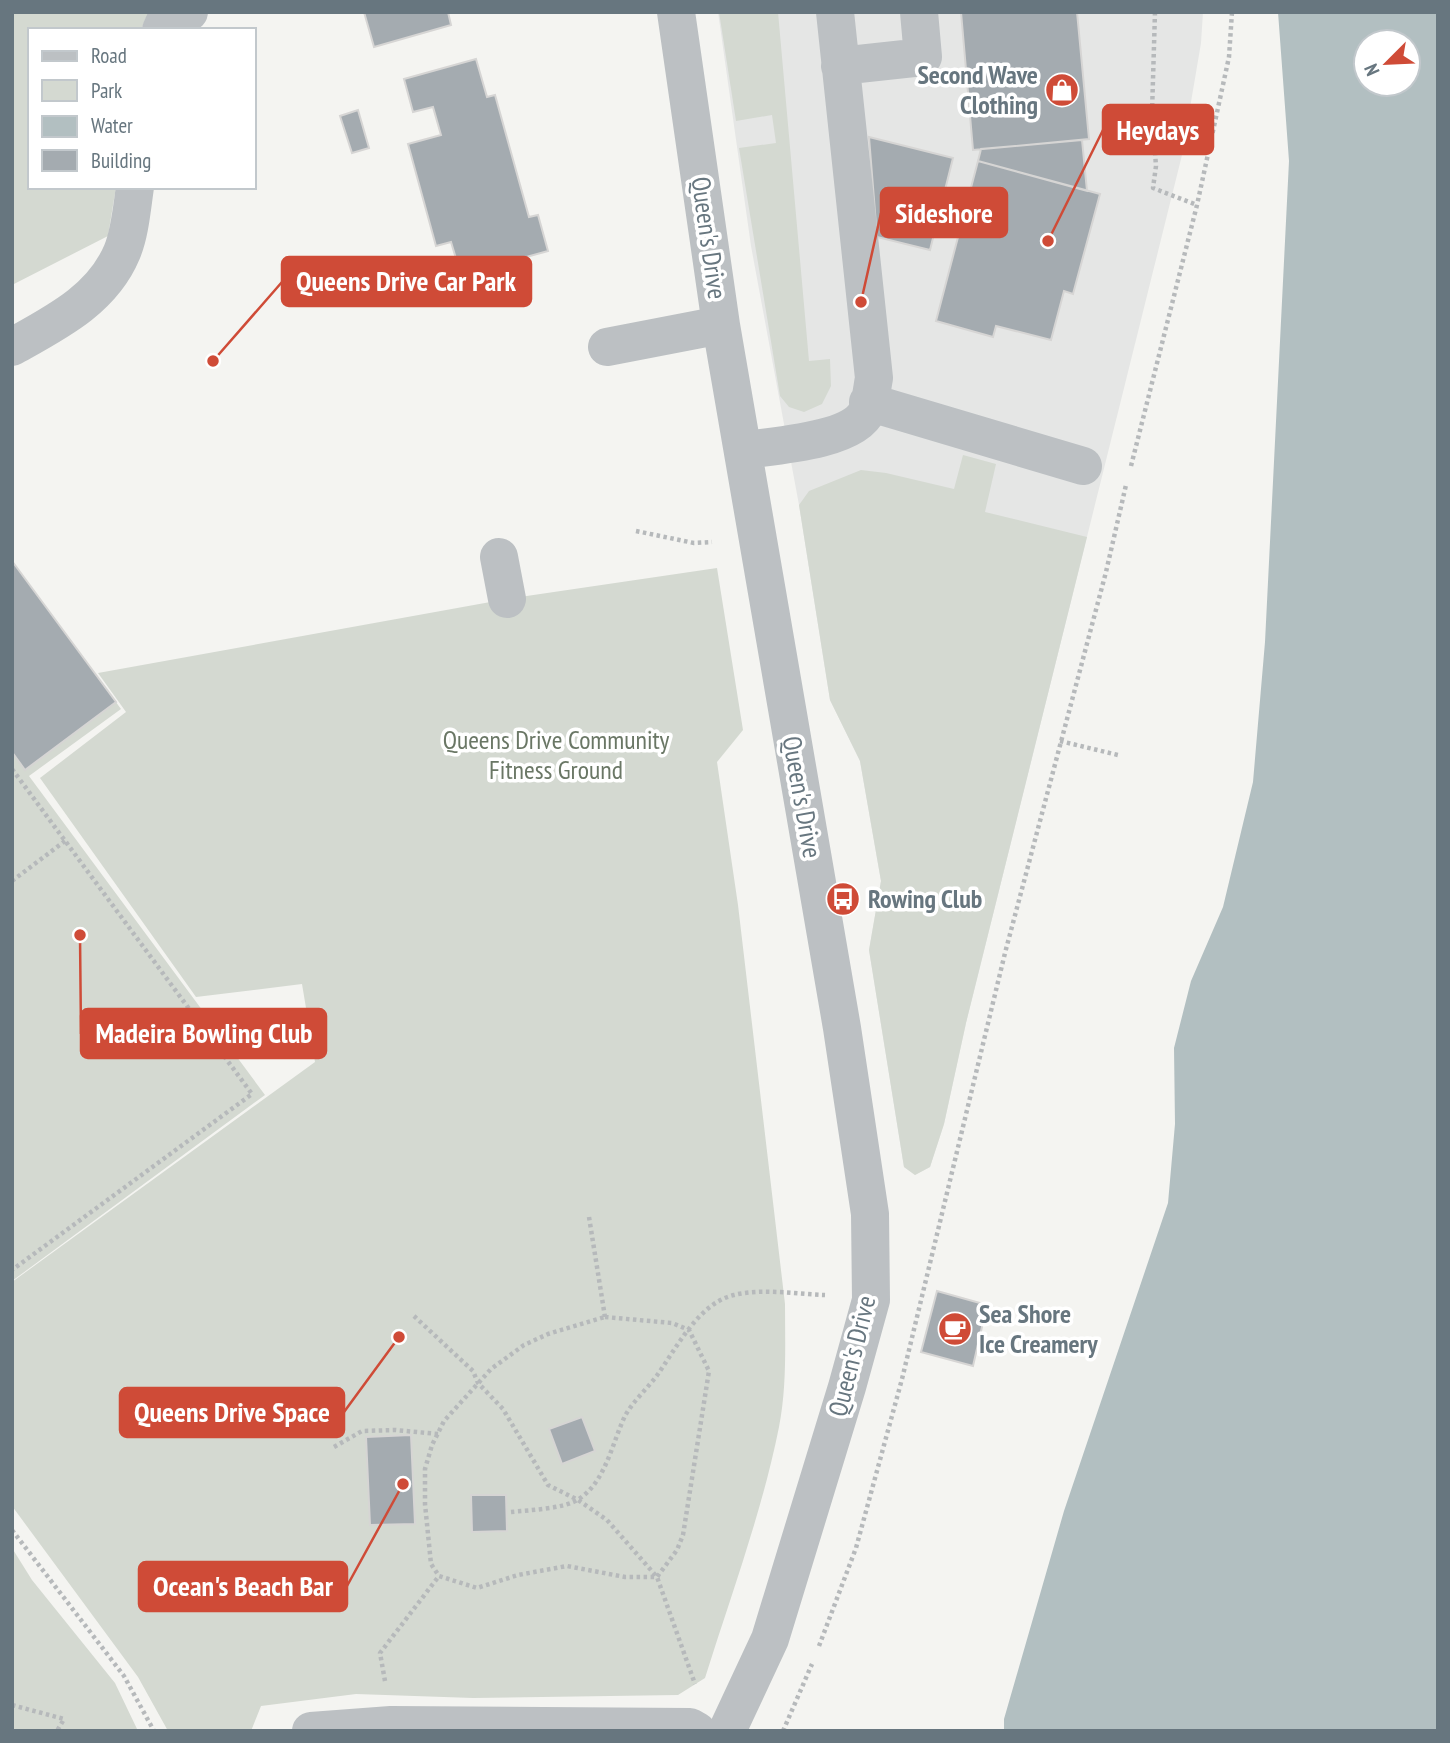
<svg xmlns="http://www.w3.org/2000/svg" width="1450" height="1743" font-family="'PT Sans Narrow',sans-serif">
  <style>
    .built { fill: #e5e6e5 }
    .green { fill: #d4d9d1 }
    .water { fill: #b2bfc1; fill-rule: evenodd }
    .building { fill: #a4abb0; stroke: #d6d5d4; stroke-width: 2 }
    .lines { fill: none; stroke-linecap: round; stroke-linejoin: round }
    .path { stroke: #b6b9bb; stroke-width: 4.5; stroke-dasharray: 3.5 3.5; stroke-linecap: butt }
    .minor { stroke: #bcc0c3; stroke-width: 38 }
    .labels { text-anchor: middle; stroke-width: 7; stroke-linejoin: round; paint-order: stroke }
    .poi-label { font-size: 26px; font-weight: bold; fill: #67767f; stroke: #fff; text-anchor: start }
    .street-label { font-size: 26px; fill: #67767f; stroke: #fff }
    .park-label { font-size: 26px; fill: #6a7765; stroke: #fff }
    .leader { fill: none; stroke: #cf4b37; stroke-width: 2.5 }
    .callout-dot { fill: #cf4b37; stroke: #fff; stroke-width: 2.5 }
    .callout { fill: #cf4b37; stroke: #cf4b37; stroke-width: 2.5 }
    .callout-label { font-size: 28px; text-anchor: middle; font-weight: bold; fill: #fff }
  </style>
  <rect width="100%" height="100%" fill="#f4f4f1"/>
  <path class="built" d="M718 12H1203L1201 43 1182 155 966 1023 944 1124 930 1167 915 1175 904 1167 869 950 881 881 860 761 830 700 799 505 751 246Z"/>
  <path class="green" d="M12 12H154L147 15 141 30H30V187H116L108 236 12 285Z
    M719 12H778L809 361 830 359 831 386 822 404 804 412 789 407 780 396 739 148 776 143 772 115 736 121Z
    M963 455 996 464 985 512 1087 537 966 1023 944 1124 930 1167 915 1175 904 1167 869 950 881 881 860 761 830 700 799 505 809 491 861 470 886 473 954 489Z
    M12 561 121 709 29 776 265 1095 12 1281Z
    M717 568 743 730 717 762 738 905 785 1304C785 1344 787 1387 779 1427 762 1512 731 1595 705 1678L678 1695 473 1698 356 1694 261 1706 251 1731H168L138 1677 12 1506V1282L315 1062 302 984 196 997 40 778 126 712 98 673 507 599Z
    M12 1548 32 1580 115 1683 138 1731H12Z"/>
  <path class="water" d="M1278 12H1438V1731H1004V1719L1064 1511 1168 1203 1175 1124 1174 1048 1191 981 1223 907 1253 782 1265 642 1289 161ZM1366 42H1408V84H1366Z"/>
  <path class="building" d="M364 12H448L451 25 374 47Z
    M961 12H1077L1089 139 973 150Z
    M476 59 487 97 495 95 529 217 538 215 548 251 461 275 451 242 436 246 408 144 441 135 433 107 413 112 404 79Z
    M358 110 369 148 352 153 340 116Z
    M869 137 953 158 930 250 877 237Z
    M1082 140 1087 191 978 161 981 149Z
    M978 161 1100 194 1073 294 1064 291 1051 340 996 326 993 337 936 321Z
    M12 561 116 702 25 770 12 752Z
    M937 1291 987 1305 973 1366 921 1352Z
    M582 1417 595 1451 562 1464 549 1429Z
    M411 1435 415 1524 370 1525 366 1437Z
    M471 1495H506L507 1531 472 1532Z"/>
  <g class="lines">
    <path class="path" d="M1155 12 1152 113 1156 166 1153 188 1197 205
      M1131 466 1197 205 1229 57 1232 12
      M636 531 694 543 712 542
      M1060 741 1118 755
      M12 769 252 1094 12 1270
      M12 881 65 841
      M589 1217 605 1317
      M414 1316 473 1371 478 1383 503 1409 548 1485 578 1500 607 1520 657 1577 695 1684
      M605 1317 672 1323 689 1330 709 1371 683 1535 677 1550 657 1577H625L567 1566 518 1575 477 1588 439 1576 431 1564 425 1504V1469L432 1445 444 1421 491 1369 524 1345 548 1334Z
      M334 1447 362 1431 395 1430 438 1434
      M511 1512C529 1510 564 1509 579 1499 606 1481 612 1443 625 1416 633 1401 648 1388 658 1374 677 1347 699 1303 734 1295 762 1288 796 1294 825 1295
      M12 1530 124 1676 154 1731
      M819 1646 856 1548 902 1379 1005 953 1106 572 1126 485
      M385 1681 380 1653 439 1576
      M12 1705 64 1719 57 1731
      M783 1731 812 1664"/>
    <path class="minor" d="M676 12 721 325 842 1028 870 1214 871 1300 847 1387 770 1639 727 1731
      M161 30 164 23 189 12
      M840 66 923 57 919 12
      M12 347C55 323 102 300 122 252 130 233 132 207 135 187
      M607 347 721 325
      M868 402 1083 466
      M744 450C773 446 854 441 867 411 871 401 872 388 874 378L835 12
      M499 557 507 599
      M311 1731 391 1725 690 1727 697 1731"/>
  </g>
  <defs>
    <g id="shop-disc" transform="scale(1.75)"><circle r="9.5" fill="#cf4b37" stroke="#fff"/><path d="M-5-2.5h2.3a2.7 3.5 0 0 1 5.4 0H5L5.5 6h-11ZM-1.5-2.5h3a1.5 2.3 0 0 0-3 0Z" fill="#fff"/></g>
    <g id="bus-disc" transform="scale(1.75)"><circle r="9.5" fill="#cf4b37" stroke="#fff"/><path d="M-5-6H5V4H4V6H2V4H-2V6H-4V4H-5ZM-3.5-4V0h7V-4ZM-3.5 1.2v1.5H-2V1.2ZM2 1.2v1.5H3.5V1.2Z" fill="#fff"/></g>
    <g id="cafe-disc" transform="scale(1.75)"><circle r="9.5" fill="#cf4b37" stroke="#fff"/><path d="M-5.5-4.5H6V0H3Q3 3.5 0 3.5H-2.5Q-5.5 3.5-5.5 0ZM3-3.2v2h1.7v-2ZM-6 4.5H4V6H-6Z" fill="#fff"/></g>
  </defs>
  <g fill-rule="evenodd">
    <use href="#shop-disc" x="1062" y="90"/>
    <use href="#bus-disc" x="843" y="899"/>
    <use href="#cafe-disc" x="955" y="1329"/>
  </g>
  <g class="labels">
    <g class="poi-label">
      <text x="1038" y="84" text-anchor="end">Second Wave<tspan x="1038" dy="30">Clothing</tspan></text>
      <text x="868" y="908">Rowing Club</text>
      <text x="979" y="1323">Sea Shore<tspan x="979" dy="30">Ice Creamery</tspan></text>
    </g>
    <g class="street-label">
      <text transform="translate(709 238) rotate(82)" y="9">Queen's Drive</text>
      <text transform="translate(802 797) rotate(80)" y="9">Queen's Drive</text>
      <text transform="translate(852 1356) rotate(-76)" y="9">Queen's Drive</text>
    </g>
    <g class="park-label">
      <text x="556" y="749">Queens Drive Community<tspan x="556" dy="30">Fitness Ground</tspan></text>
    </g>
  </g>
  <path class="leader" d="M1048 241L1103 130M861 302L881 213M213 361L282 282M80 935L81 1034M399 1337L344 1412M403 1484L347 1586"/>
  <g class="callout-dot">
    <circle cx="1048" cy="241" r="7"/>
    <circle cx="861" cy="302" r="7"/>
    <circle cx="213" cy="361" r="7"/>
    <circle cx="80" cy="935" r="7"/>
    <circle cx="399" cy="1337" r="7"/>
    <circle cx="403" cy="1484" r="7"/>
  </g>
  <g class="callout">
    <rect x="1103" y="105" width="110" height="49" rx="7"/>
    <rect x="881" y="188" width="126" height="49" rx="7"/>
    <rect x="282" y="257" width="249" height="49" rx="7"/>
    <rect x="81" y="1009" width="245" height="49" rx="7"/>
    <rect x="120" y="1388" width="224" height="49" rx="7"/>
    <rect x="139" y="1562" width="208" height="49" rx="7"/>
  </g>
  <g class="callout-label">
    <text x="1158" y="140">Heydays</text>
    <text x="944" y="223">Sideshore</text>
    <text x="406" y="291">Queens Drive Car Park</text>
    <text x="204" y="1043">Madeira Bowling Club</text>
    <text x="232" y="1422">Queens Drive Space</text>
    <text x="243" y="1596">Ocean's Beach Bar</text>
  </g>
  <rect width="1450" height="1743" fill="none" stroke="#67767f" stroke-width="28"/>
  <rect x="28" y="28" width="228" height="161" fill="#ffffff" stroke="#c2c8cc" stroke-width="2"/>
  <rect x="42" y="51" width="35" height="10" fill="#bcc0c3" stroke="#c2c8cc" stroke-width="2"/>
  <text x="91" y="63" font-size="21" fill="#67767f">Road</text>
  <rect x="42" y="80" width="35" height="21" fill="#d4d9d1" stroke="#c2c8cc" stroke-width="2"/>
  <text x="91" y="98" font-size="21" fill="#67767f">Park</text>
  <rect x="42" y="116" width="35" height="21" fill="#b2bfc1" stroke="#c2c8cc" stroke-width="2"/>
  <text x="91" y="133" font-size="21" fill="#67767f">Water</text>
  <rect x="42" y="150" width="35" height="21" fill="#a4abb0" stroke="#c2c8cc" stroke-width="2"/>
  <text x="91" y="168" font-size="21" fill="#67767f">Building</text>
  <g transform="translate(1387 63) rotate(246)"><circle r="33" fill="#ffffff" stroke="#c2c8cc" stroke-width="2"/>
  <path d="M0-5L12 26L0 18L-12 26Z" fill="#cf4b37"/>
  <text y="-10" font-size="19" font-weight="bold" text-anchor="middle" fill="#67767f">N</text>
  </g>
</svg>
